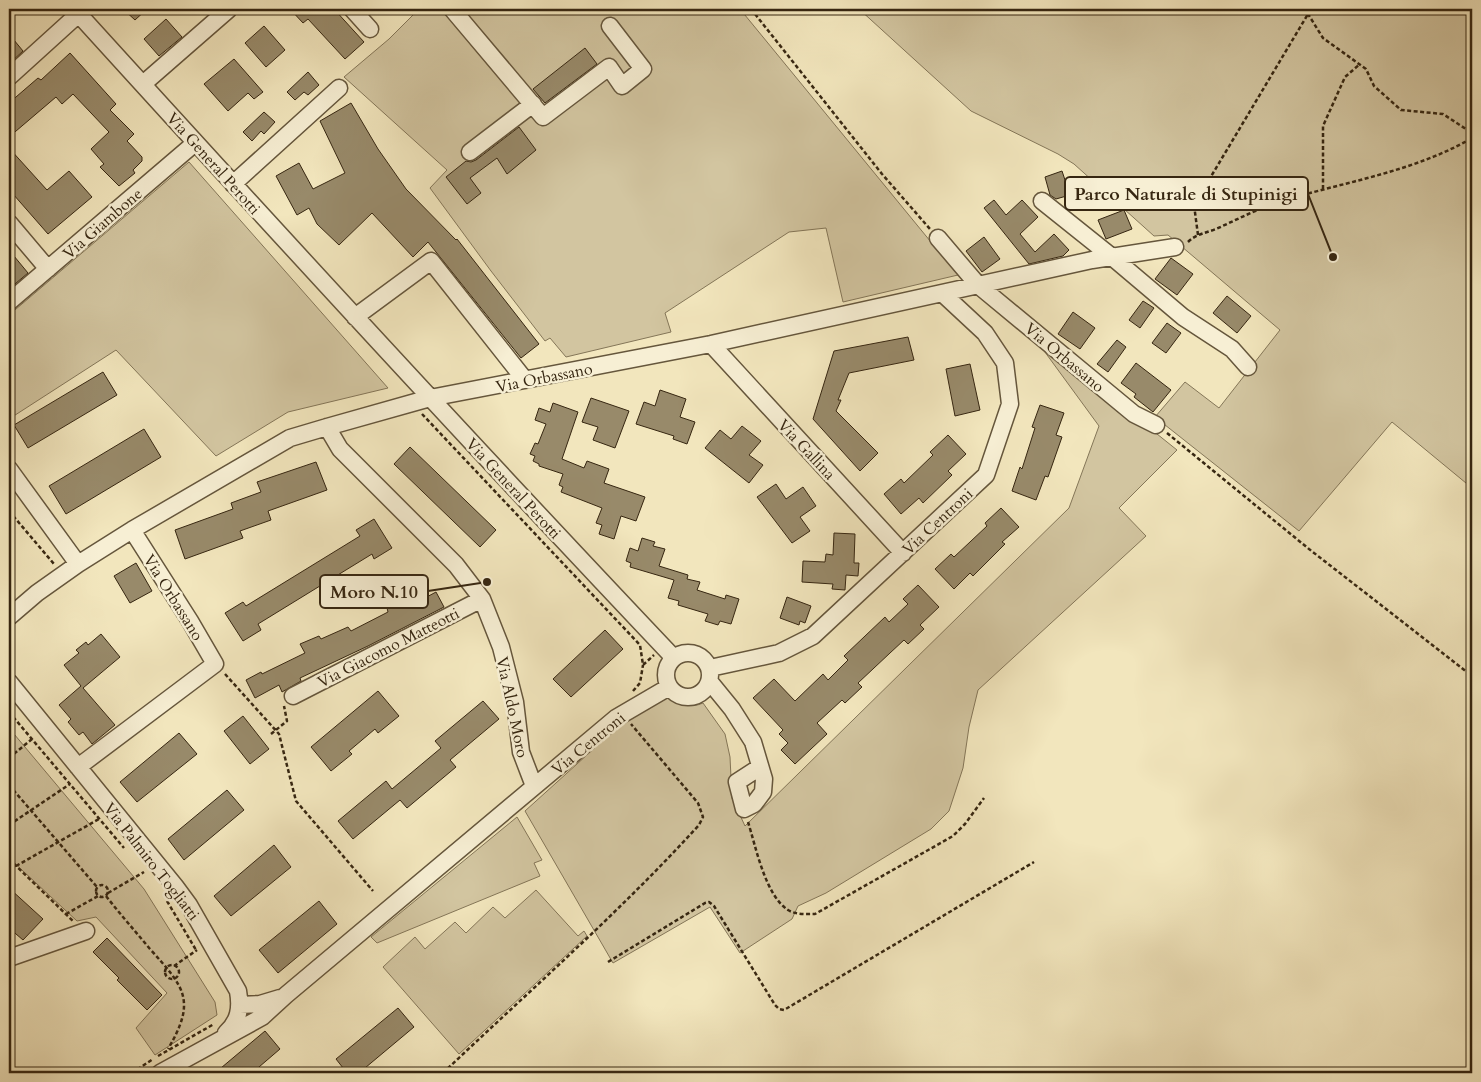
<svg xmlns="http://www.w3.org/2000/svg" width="1481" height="1082" font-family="Cardo,serif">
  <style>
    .green { fill: #d2c5a0; stroke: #847658 }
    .building { fill: #988a6a; stroke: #362611 }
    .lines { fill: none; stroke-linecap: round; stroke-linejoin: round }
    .minor-casing { stroke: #65563c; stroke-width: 19 }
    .path { stroke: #362611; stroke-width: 2.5; stroke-dasharray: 4 2.5; stroke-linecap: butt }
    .minor { stroke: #f7efd4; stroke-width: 16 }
    .labels { text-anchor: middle; stroke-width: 5; stroke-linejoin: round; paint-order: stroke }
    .street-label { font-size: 16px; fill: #362611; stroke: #f7efd4 }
    .leader { fill: none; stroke: #362611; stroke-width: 2 }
    .callout-dot { fill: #362611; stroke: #f7efd4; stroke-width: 2 }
    .callout { fill: #f7efd4; stroke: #362611; stroke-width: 2 }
    .callout-label { font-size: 18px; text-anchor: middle; font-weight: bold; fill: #362611 }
  </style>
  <rect width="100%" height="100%" fill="#f2e6bd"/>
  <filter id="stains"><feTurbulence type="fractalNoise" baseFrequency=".004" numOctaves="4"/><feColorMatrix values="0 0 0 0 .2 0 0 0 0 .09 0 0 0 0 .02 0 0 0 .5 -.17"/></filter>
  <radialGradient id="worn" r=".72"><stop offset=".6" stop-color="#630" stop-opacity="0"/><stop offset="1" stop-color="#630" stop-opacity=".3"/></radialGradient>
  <path class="green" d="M419 9H740L958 275 843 302 826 228 789 232 665 313 671 332 566 357 550 338 545 341 491 271 430 188 447 170 344 77 389 39Z
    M859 9H1472V488L1392 422 1299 531 1155 417 1185 382 1219 408 1280 330 1168 235 1154 236 1074 164 1058 154 971 111Z
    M189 162 388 388 288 412 216 456 116 350 9 419V315Z
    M1031 333 1177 450 1119 508 1146 536 978 690 969 727 963 768 949 811 931 829 826 893 798 906 792 919 740 953 710 907 613 963 525 811 629 717 668 697C679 704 690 709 703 703L725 734 730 757 732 798 745 826 1069 508 1099 426Z
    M9 728 144 889 215 1002 217 1015 155 1055 136 1028 167 993 96 917 77 921 9 858Z
    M517 817 542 860 534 863 540 876 377 943 371 937Z
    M536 890 578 936 584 931 587 936 459 1054 383 967 415 937 425 949 455 922 466 933 493 907 505 918Z"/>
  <path class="building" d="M123 9H147L135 20Z
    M290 9H334L364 42 345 59 308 19 303 23Z
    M166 19 182 37 159 56 144 39Z
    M264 26 285 50 266 67 245 43Z
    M9 34 23 51 9 64Z
    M585 48 597 64 545 103 533 89Z
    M70 53 116 104 110 110 134 134 127 141 142 157V161L133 170 135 173 119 186 100 167 104 164 91 149 109 132 73 94 62 104 56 97 9 137V103L38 78 41 80Z
    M234 59 263 92 254 99 248 93 228 111 204 84Z
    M308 72 319 85 308 95 304 92 295 100 287 92Z
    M351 103 378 149 406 189 456 240 457 239 539 344 521 358 428 242 413 257 372 213 339 245 317 224 309 208 297 215 276 176 299 163 313 189 345 173 320 121Z
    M264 112 275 122 264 134 261 131 252 141 243 132Z
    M519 127 536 150 507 174 497 158 470 178 481 193 467 204 446 177 466 161 471 162 476 160Z
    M9 148 47 190 69 171 92 197 48 234 13 194 9 199Z
    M1062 171 1070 195 1056 199 1050 195 1045 177Z
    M994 200 1006 215 1022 200 1038 217 1020 234 1035 252 1054 234 1069 250 1063 256 1029 264 984 208Z
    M1124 210 1132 229 1106 239 1098 220Z
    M984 237 1000 259 982 272 966 251Z
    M9 250 28 273 9 289Z
    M1171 258 1193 274 1177 295 1155 279Z
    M1227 296 1251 316 1237 333 1213 313Z
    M1143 301 1154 308 1140 328 1129 320Z
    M1073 312 1095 328 1080 349 1058 334Z
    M1167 323 1181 333 1166 353 1152 343Z
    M908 337 914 360 849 373 838 400H841L836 411 878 453 860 471 813 419 834 351Z
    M1117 340 1126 347 1108 372 1097 364Z
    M1136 363 1171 390 1153 412 1134 397 1136 394 1121 383Z
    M970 364 980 410 955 416 946 369Z
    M103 372 117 395 28 448 14 425Z
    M660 390 686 399 680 417 695 422 687 444 673 439 674 436 636 424 644 402 655 406Z
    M591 398 629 411 615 448 593 440 598 427 582 422Z
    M553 403 578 412 562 459 584 468 587 461 609 469 604 483 645 497 636 521 621 516 614 539 599 534 602 525 596 523 602 508 561 492 563 487 559 485 563 474 539 466V464L533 461 535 456 530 454 535 443 538 444 546 424 535 420 539 408 550 412Z
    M1040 405 1064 413 1056 435 1062 437 1048 477 1045 476 1036 500 1012 491 1020 467 1022 469 1035 428 1032 427Z
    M742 426 761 441 749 455 763 465 749 483 705 448 720 430 731 439Z
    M144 429 161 457 66 514 49 486Z
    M948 435 966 454 948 471 952 475 923 503 919 498 901 514 884 494 901 479 904 483 933 455 930 452Z
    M410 447 496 530 480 547 394 464Z
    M316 462 327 490 268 511 271 520 240 531 243 538 185 559 175 530 233 509 231 503 261 492 257 482Z
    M776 484 786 499 803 487 816 506 800 517 810 531 792 543 757 497Z
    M1001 508 1019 527 1002 542 1005 544 973 576 970 573 954 589 935 569 951 554 954 557 987 526 985 523Z
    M374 519 392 548 374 559 372 554 258 624 261 630 243 641 225 613 243 602 246 606 360 536 356 530Z
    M834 533 855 534 854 563H859L858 576 846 575 845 590 832 589 833 584 802 582 803 561 825 562 826 554 833 555Z
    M642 538 655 542 653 546 665 549 659 566 688 575 687 579 700 582 697 590 725 599 726 595 739 599 731 624 720 621 718 625 705 621 708 614 678 605 679 601 668 598 674 580 630 567 631 563 626 561 630 548 638 551Z
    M136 563 152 591 130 603 114 576Z
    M918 585 939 607 920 625 924 629 908 644 904 640 890 653 858 683 862 687 845 703 842 700 817 723 827 734 795 764 781 750 788 743 779 734 783 730 753 698 774 679 795 701 823 674 828 680 848 660 844 656 885 617 889 622 908 604 903 599Z
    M436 592 444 607 368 646 300 678 301 681 282 692 279 685 255 698 246 680 261 672 262 674 305 653 300 644 319 636 321 639 348 627 351 631 388 612 387 608 408 598 412 605Z
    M787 597 811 606 805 623 800 621 799 625 780 618Z
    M605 630 623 649 571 697 553 679Z
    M101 634 120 657 83 688 115 725 92 744 83 732 79 735 68 722 71 719 59 705 81 686 64 665 79 653 76 650 86 642 88 645Z
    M378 691 399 716 378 733 375 729 349 751 352 754 331 771 311 747Z
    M483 701 499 719 450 760 456 767 407 808 400 800 353 839 338 821 386 781 392 789 441 748 435 741Z
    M243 716 269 749 250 764 224 731Z
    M179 733 197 754 137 802 120 782Z
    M227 790 244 810 184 860 168 839Z
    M274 845 291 867 231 916 214 896Z
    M9 888 43 919 23 940 9 928Z
    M319 901 337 924 278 973 259 950Z
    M107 938 162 995 147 1010 117 980 119 978 93 952Z
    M398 1008 414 1027 359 1073H347L336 1059Z
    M265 1031 280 1049 252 1073H215Z"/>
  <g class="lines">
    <g class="minor-casing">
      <path id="minor" d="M74 9C272 227 471 444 674 658
        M352 9 370 29
        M452 9 543 117 609 67 622 86 643 69 610 26
        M9 77 84 9
        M143 84 229 9
        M470 152 533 104
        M233 184 339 88
        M1042 201 1112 257 1183 317 1232 349 1248 367
        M9 223 48 269
        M938 238 978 285 1134 414 1156 425
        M9 302 195 143
        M355 317 431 261 525 380
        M711 344 903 553
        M327 427 340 449 456 565 482 599 501 647 515 702 521 752 534 786
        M9 469 78 564
        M9 617 37 593 78 564 132 530 290 438 327 427 430 398 711 344 1092 260 1175 247
        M666 675a22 22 0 1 1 44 0a22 22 0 1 1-44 0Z
        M710 668 779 653 813 636 986 475 1010 404 1005 363 985 333 942 293
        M9 682 175 886 189 905 238 991C241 1008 239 1021 226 1033
        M710 682 732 709 753 742 764 779 763 792 754 804 744 809 737 782 760 767
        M293 696 482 599
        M78 767 215 664 190 621 132 530
        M9 958 86 931
        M240 1005 260 1004 280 998
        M160 1073 262 1017 286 995 616 718 669 687"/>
    </g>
    <path class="path" d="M751 9 882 174 930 229
      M1303 9 1308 14 1323 38 1366 69 1374 86 1401 110 1443 114 1472 133
      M1323 189V126L1345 77 1360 64
      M1198 235 1194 205 1311 9
      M1188 242C1196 234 1206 233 1216 229 1236 220 1255 210 1276 203 1341 182 1412 173 1472 138
      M422 414 640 645 643 665 654 655
      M1167 433 1309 549 1472 676
      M9 511 54 564
      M225 674 279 734 296 801 373 891
      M633 691 640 683 643 665
      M9 712 124 848
      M271 734 287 721 284 706
      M9 758 32 739
      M9 785 97 887
      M748 822C756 847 765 895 788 910 796 915 806 914 815 914L953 836 965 824 984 798
      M9 825 70 784
      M9 859 73 921
      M16 866 99 819
      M96 891a6 6 0 1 1 12 0a6 6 0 1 1-12 0Z
      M108 893 144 872
      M106 896C120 914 135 931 150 949 184 987 197 1000 168 1049
      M167 901 196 950
      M66 914 98 896
      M608 962 705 903 709 902 714 906 775 1005 779 1009 784 1010 1034 862
      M165 972a7 7 0 1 1 14 0a7 7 0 1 1-14 0Z
      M174 966 197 950
      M158 1056 214 1024
      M132 1073 153 1059
      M443 1073C529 991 619 913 699 825L703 817 698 803 631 724"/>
    <use href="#minor" class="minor"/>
  </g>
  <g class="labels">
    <g class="street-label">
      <text transform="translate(214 163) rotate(48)" y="6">Via General Perotti</text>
      <text transform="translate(102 223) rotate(-41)" y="6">Via Giambone</text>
      <text transform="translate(1065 357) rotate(40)" y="6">Via Orbassano</text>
      <text transform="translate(544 377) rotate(-11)" y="6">Via Orbassano</text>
      <text transform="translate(807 449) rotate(47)" y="6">Via Gallina</text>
      <text transform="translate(514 488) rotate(47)" y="6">Via General Perotti</text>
      <text transform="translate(937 521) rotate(-43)" y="6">Via Centroni</text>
      <text transform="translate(174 597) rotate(58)" y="6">Via Orbassano</text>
      <text transform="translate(388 647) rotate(-27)" y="6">Via Giacomo Matteotti</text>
      <text transform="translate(513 707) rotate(78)" y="6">Via Aldo Moro</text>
      <text transform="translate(588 743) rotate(-39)" y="6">Via Centroni</text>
      <text transform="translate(152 861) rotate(52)" y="6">Via Palmiro Togliatti</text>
    </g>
  </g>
  <path class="leader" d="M1333 257L1308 194M487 582L428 591"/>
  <g class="callout-dot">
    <circle cx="1333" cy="257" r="5"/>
    <circle cx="487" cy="582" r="5"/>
  </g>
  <g class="callout">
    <rect x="1065" y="177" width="243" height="33" rx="5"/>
    <rect x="320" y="575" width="108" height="33" rx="5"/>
  </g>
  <g class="callout-label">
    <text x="1186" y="200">Parco Naturale di Stupinigi</text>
    <text x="374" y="598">Moro N.10</text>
  </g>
  <rect width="1481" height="1082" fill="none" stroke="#f2e6bd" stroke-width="30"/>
  <rect x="10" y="10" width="1461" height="1062" fill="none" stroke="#362611" stroke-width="2.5"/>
  <rect x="15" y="15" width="1451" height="1052" fill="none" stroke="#362611"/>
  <rect width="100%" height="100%" filter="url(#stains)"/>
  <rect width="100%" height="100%" fill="url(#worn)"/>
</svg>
